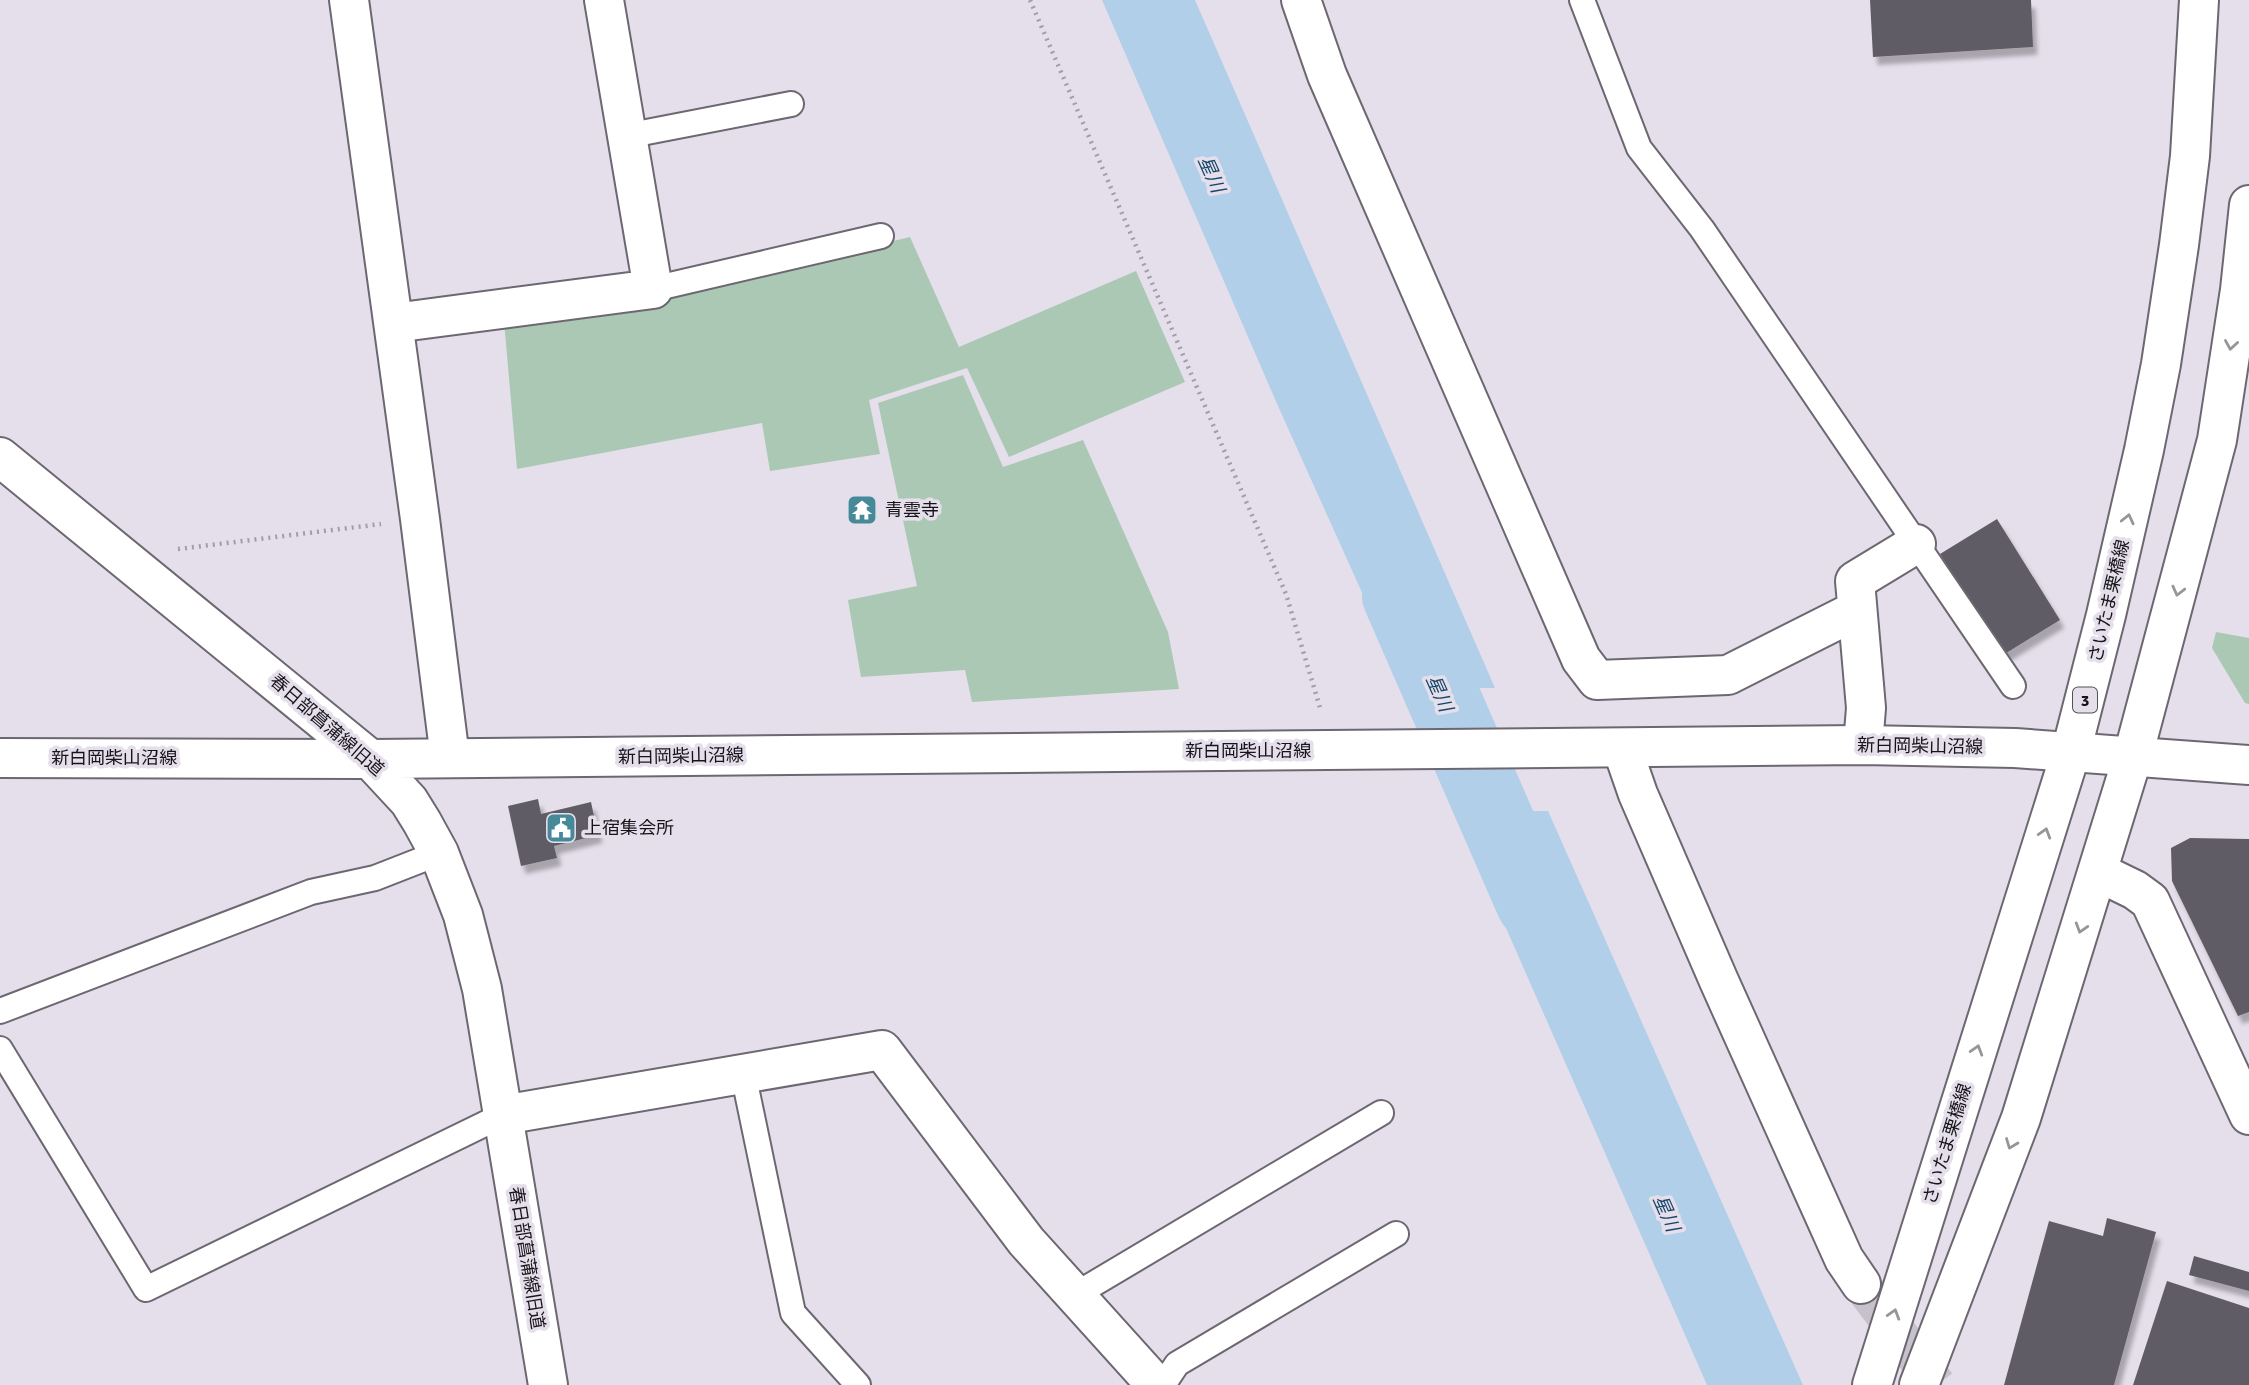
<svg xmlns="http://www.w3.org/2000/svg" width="2249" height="1385" font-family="Signika,'Noto Sans JP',sans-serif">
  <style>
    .green { fill: #abc8b5 }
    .water { fill: #b1cfe9 }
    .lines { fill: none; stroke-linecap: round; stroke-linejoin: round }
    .river { stroke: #b1cfe9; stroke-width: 74 }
    .building { fill: #615c66; filter: url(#shadow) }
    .street-tunnel { stroke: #c6c1cb; stroke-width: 38; stroke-dasharray: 38 19; stroke-linecap: butt }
    .lane-casing { stroke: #6c6771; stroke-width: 28 }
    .street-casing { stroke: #6c6771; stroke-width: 42 }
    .secondary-casing { stroke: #6c6771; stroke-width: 42 }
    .primary-casing { stroke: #6c6771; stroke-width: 42 }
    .path { stroke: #a29da7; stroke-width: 4.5; stroke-dasharray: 2 5; stroke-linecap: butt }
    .lane { stroke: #fff; stroke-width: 24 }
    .street { stroke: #fff; stroke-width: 38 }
    .secondary { stroke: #fff; stroke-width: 38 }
    .primary { stroke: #fff; stroke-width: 38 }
    .oneway { stroke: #969597 }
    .labels { text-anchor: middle; stroke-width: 7; stroke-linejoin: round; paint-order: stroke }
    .shield { fill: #e5dfeb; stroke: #545157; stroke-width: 2 }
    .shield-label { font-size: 16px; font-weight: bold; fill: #161418 }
    .poi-label { font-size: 18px; fill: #161418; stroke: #e5dfeb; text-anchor: start }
    .street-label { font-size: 18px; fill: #161418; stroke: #e5dfeb }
    .water-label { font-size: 19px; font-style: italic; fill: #154568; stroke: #e5dfeb }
  </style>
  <defs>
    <filter id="shadow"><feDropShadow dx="4.5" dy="8" stdDeviation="2" flood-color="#0004"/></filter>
  </defs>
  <rect width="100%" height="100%" fill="#e5dfeb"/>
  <path class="green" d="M910 237 959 347 1136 271 1185 382 1009 457 967 368 869 400 880 454 770 471 762 423 517 469 504 321 648 300Z
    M963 375 1003 467 1083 440 1168 632 1179 689 972 702 965 670 861 677 848 600 917 586 878 403Z
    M2216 632 2249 638V704L2245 703 2212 648Z"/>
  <path class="water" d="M1102 0H1195L1495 688H1405L1278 406Z
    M1548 811 1803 1385H1707L1455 812Z"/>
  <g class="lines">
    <path class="river" d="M1399 596 1533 903"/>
  </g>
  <path class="building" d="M1870 0H2031L2033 47 1873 57Z
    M1997 519 2060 620 2003 655 1940 554Z
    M538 799 541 814 591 802 598 835 554 846 557 858 521 866 508 806Z
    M2190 838 2249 839V1012L2238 1016 2172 881 2171 848Z
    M2107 1218 2156 1232 2114 1385H2004L2049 1221 2103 1236Z
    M2194 1256 2249 1272V1291L2189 1275Z
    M2167 1281 2249 1308V1385H2133Z"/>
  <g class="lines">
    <path class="street-tunnel" d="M1861 1284 1937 1385"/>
    <g class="lane-casing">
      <path id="lane" d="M1582 0 1639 148 1702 229 2013 686
        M626 136 791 104
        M653 289 881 236
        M0 1011 311 892 375 878 439 853
        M0 1049 146 1289 503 1115
        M743 1073 793 1313 858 1385
        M1075 1295 1381 1113
        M1163 1385 1177 1364 1396 1234"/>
    </g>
    <g class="street-casing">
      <path id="street" d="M349 0 420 519 450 758
        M1301 0 1327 75 1581 659 1597 680 1728 675 1857 610
        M394 323 653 289 604 0
        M1863 745 1866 708 1855 581 1916 544
        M1622 748 1638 794 1719 981 1844 1259 1861 1284
        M2098 872 2135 890 2150 901 2249 1115
        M503 1115 882 1050 1026 1241 1156 1385"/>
    </g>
    <g class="secondary-casing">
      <path id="secondary" d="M0 457 370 759 409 801 422 822 439 853 463 915 482 989 548 1385
        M0 758 370 759 1863 745 2015 748 2249 765"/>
    </g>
    <g class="primary-casing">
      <path id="primary" d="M1872 1385 2071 752 2106 615 2144 450 2161 364 2179 245 2190 156 2199 0
        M1919 1385 2021 1118 2133 756 2217 440 2240 290 2249 205"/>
    </g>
    <path class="path" d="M1030 0 1286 594 1321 711
      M178 549 381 524"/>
    <use href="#lane" class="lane"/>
    <use href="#street" class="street"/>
    <use href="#secondary" class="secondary"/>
    <use href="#primary" class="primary"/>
  </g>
  <defs><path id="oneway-chevron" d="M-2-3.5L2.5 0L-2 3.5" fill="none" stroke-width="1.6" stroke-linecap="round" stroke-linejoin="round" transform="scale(1.75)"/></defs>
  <g class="oneway">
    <use href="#oneway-chevron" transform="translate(2231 345) rotate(99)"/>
    <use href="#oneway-chevron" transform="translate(2128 519) rotate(-77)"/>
    <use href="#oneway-chevron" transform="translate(2178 591) rotate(104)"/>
    <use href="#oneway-chevron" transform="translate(2045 833) rotate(-73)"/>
    <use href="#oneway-chevron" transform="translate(2081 928) rotate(107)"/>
    <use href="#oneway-chevron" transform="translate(1977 1050) rotate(-73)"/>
    <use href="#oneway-chevron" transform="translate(2011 1144) rotate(111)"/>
    <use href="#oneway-chevron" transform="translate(1894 1314) rotate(-73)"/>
  </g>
  <defs>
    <g id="temple-square" transform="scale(1.575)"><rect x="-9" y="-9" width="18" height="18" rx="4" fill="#468998" stroke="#e5dfeb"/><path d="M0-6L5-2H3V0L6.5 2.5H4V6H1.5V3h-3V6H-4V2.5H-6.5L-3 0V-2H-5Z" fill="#fff"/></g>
    <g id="civic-square" transform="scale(1.575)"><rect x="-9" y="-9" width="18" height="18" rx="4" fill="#468998" stroke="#e5dfeb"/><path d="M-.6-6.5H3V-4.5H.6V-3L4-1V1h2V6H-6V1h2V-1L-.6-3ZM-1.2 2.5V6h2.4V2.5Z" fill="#fff"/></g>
  </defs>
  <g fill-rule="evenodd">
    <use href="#temple-square" x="862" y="510"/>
    <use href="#civic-square" x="561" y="828"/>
  </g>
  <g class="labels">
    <rect class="shield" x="2073" y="687.5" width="24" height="25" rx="5"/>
    <g class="shield-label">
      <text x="2085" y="706">3</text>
    </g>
    <g class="poi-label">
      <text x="885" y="516">青雲寺</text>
      <text x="584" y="834">上宿集会所</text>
    </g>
    <g class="street-label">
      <text transform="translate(2109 601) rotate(-77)" y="6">さいたま栗橋線</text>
      <text transform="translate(327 725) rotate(41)" y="6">春日部菖蒲線旧道</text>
      <text transform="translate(1920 746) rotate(1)" y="6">新白岡柴山沼線</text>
      <text x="1248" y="757">新白岡柴山沼線</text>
      <text transform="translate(681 756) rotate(-1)" y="6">新白岡柴山沼線</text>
      <text x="114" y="764">新白岡柴山沼線</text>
      <text transform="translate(1947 1144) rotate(-73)" y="6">さいたま栗橋線</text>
      <text transform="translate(527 1258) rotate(81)" y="6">春日部菖蒲線旧道</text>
    </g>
    <g class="water-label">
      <text transform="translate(1212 174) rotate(66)" y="7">星川</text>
      <text transform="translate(1440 693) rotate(66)" y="7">星川</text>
      <text transform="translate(1667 1213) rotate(66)" y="7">星川</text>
    </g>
  </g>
</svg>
